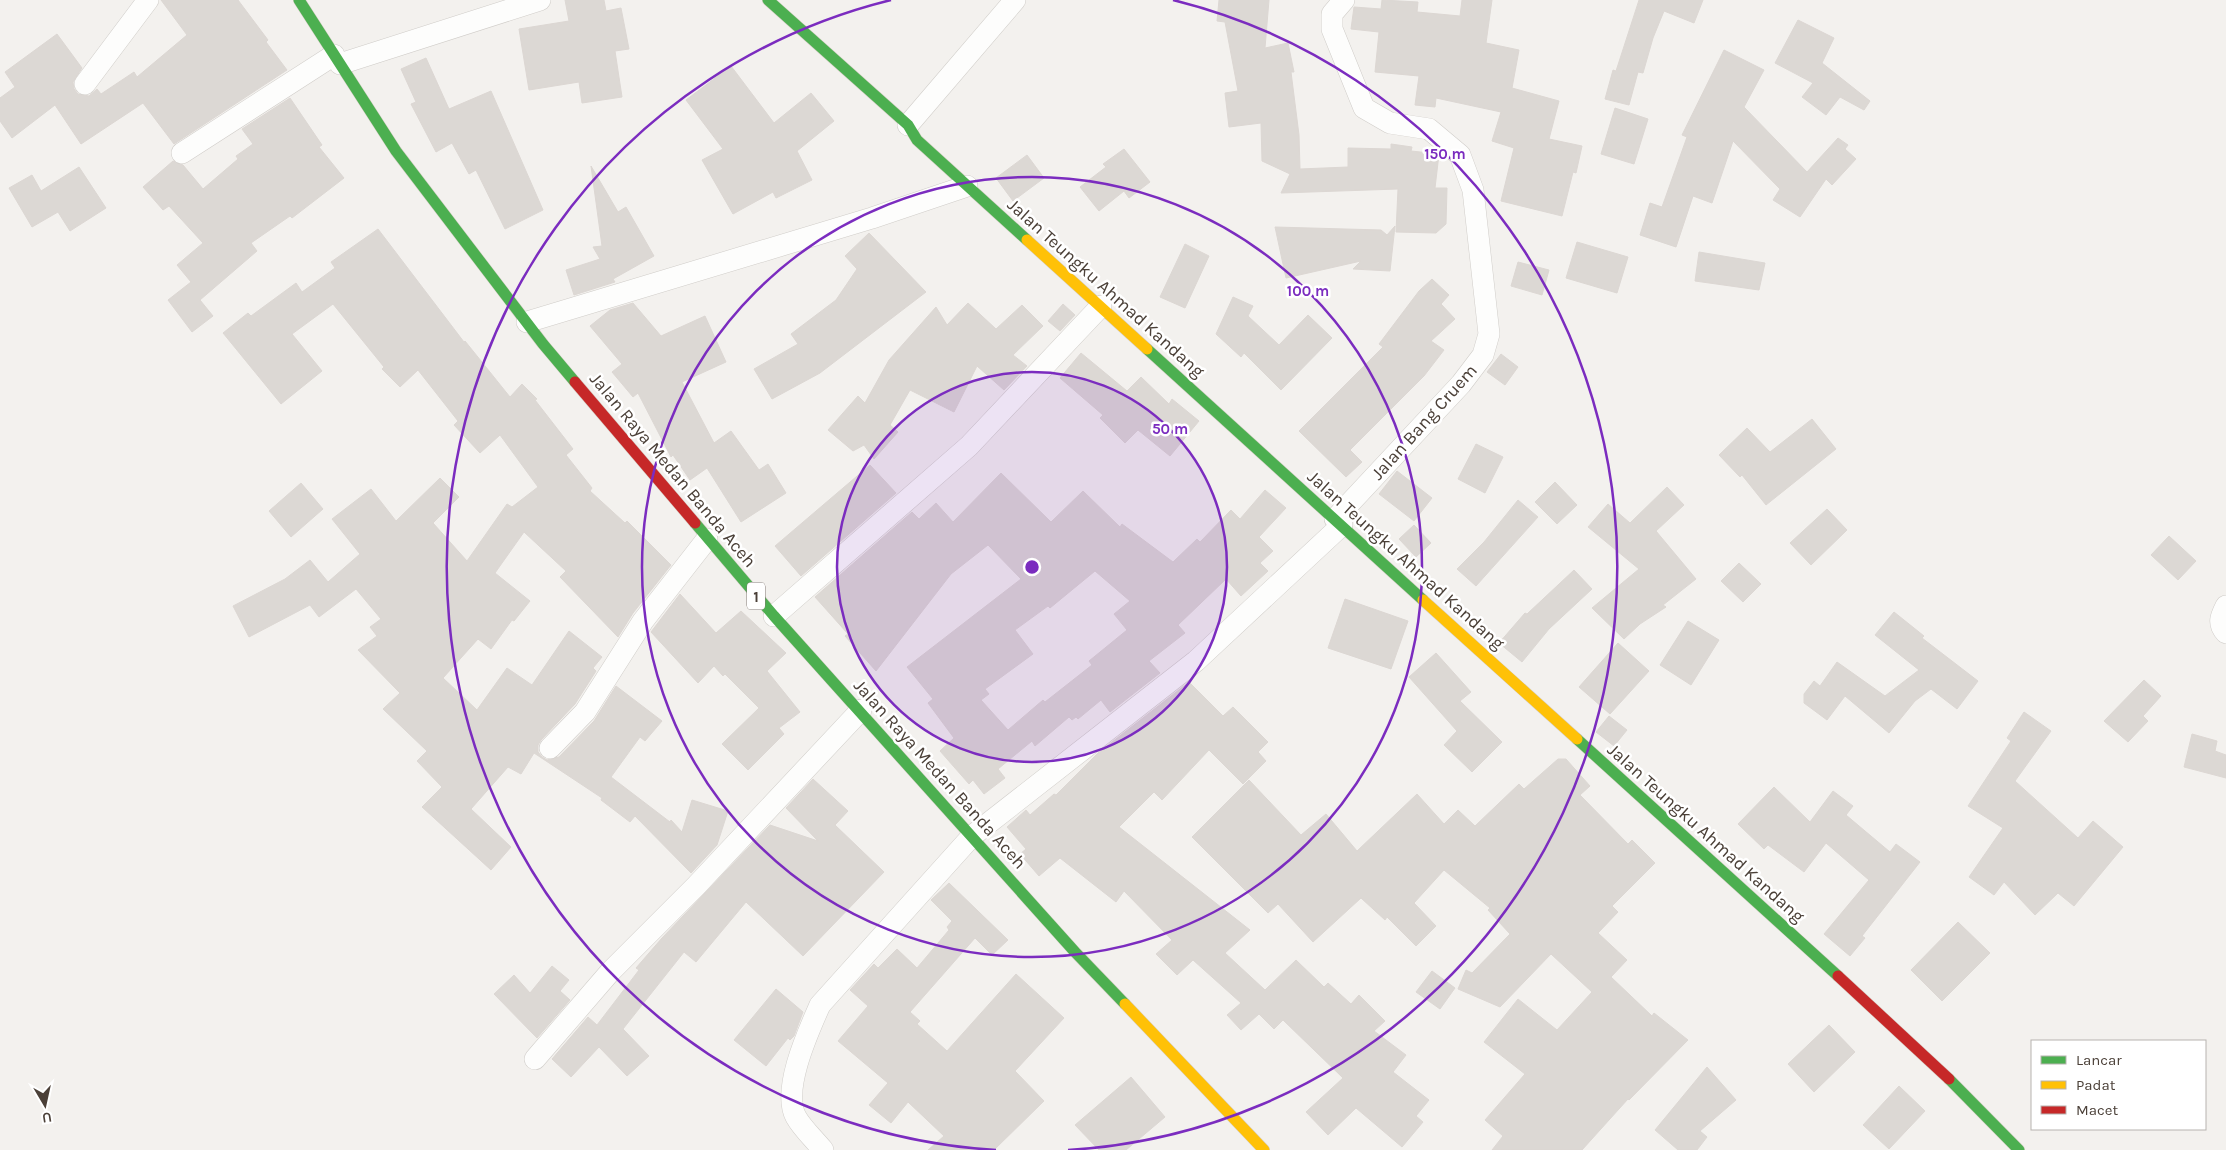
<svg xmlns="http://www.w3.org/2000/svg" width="2226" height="1150" font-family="Karla,sans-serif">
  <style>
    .building { fill: #dcd8d4; stroke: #dcd7d3; fill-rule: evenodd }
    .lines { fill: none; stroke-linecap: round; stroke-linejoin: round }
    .street-casing { stroke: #d0cdc9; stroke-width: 22 }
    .fast-casing { stroke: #d5cec5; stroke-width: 12 }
    .slow-casing { stroke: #d5cec5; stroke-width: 12 }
    .jam-casing { stroke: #d5cec5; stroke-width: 12 }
    .street { stroke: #fdfdfc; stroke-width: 21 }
    .fast { stroke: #4caf50; stroke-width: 11 }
    .slow { stroke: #ffc107; stroke-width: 11 }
    .jam { stroke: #c62828; stroke-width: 11 }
    .ring { fill: none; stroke: #7b2cbf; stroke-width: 2.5 }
    .labels { text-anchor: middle; stroke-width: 5; stroke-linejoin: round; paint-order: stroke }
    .shield { fill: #fff; stroke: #817974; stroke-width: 1 }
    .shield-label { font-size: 16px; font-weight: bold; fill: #4b4038 }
    .street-label { font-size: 18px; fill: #4b4038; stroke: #fff }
    .centre { fill: #7b2cbf; stroke: #fff; stroke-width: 2.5 }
    .ring-label { font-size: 15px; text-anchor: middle; font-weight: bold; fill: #7b2cbf; stroke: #fff; stroke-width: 5; stroke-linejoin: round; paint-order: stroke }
  </style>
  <rect width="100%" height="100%" fill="#f3f1ee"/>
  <path class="building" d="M161 0H238L268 40 266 42 287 70 174 144 143 103 81 144 55 105 12 138 0 121V98L15 87 5 72 57 34 82 68 73 82 74 89 78 94 89 96 97 89 101 94 134 72 137 77 187 35Z
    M565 0H604L606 11 621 8 629 49 615 51 622 97 582 103 579 82 529 90 519 29 569 21Z
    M1219 0H1269L1265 48 1288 43 1294 72H1291L1299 135 1300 169 1348 167V148L1391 149V144L1412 147 1411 151 1439 154 1435 188H1447L1446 224 1436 233 1396 232 1398 189 1281 193 1290 174 1262 161 1261 123 1229 127 1225 93 1238 91 1225 22 1217 21Z
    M1382 0 1418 2 1417 12 1460 16 1462 0H1492L1486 43 1519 50 1512 88 1559 101 1549 139 1582 146 1576 173 1573 172 1562 216 1501 201 1514 148 1492 141 1501 112 1436 98 1435 107 1415 105 1419 76 1375 72 1379 32 1351 29 1354 7 1381 9Z
    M1639 0H1703L1694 23 1664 11 1653 38 1643 73 1638 72 1629 105 1605 99 1613 70 1616 71Z
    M1798 20 1834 38 1822 63 1870 101 1864 110 1840 97 1826 115 1802 97 1813 83 1775 63Z
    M1724 50 1764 70 1744 107 1807 172 1838 138 1848 145 1845 149 1856 159 1832 185 1826 179 1800 217 1773 200 1780 189 1733 141 1712 203 1693 196 1676 247 1640 235 1650 203 1662 207 1687 137 1682 135Z
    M426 58 449 109 491 91 543 210 505 229 476 170 469 174 452 143 436 152 411 104 416 102 401 69Z
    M731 66 774 123 811 93 834 121 797 151 812 180 776 198 773 192 733 214 702 160 723 149 686 100Z
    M290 98 322 145 319 147 344 178 292 218 290 216 251 243 257 251 200 300 213 316 192 332 168 300 191 282 177 265 203 243 169 206 163 210 143 187 173 161 183 165 203 189 238 159 236 156 253 144 242 129Z
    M1615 108 1648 119 1634 164 1601 154Z
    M1124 149 1150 182 1129 198 1124 191 1099 211 1080 187 1106 167 1103 164Z
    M1027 155 1044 178 1013 201 996 178Z
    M591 166 618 212 626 207 654 256 613 279 615 282 574 295 566 270 600 259 593 247 602 246Z
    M79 167 106 208 70 231 58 212 32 227 9 188 32 175 41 191Z
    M1395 226 1390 271 1353 269 1361 261 1286 278 1275 227 1381 230 1387 235Z
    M378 229 464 342 465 341 510 397 522 384 537 399 535 400 573 449 566 455 592 488 590 491 625 523 627 521 671 565 633 613 618 637 560 577 566 571 524 532 495 573 530 601 514 621 512 620 491 649 478 639 443 678 477 710 507 668 532 685 569 631 602 657 593 668 596 671 575 704 541 740 538 745V752L542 757 547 760 559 757 594 721 616 686 662 721 645 741 640 737 611 777 670 822 671 820 682 832 692 800 728 811 717 845 691 873 635 816 630 822 601 800 602 798 534 753 521 774 508 767 471 809 511 847 491 870 422 807 442 787 417 761 427 751 383 709 400 693 358 650 377 636 370 627 381 619 356 589 319 617 310 605 249 637 233 606 285 579 310 560 328 582 360 554 332 519 371 489 396 521 440 478 459 497 433 523 467 561 507 504 512 507 538 487 500 435 480 453 454 425 458 421 418 370 400 387 382 369 384 367 333 304 292 334 322 371 281 404 223 333 248 313 251 316 296 283 302 292 335 268 331 262Z
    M869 233 926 292 820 373 772 399 754 369 798 344 791 334 836 300 857 269 845 256Z
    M1577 242 1628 257 1617 293 1566 278Z
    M1185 244 1209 256 1185 308 1160 297Z
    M1699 252 1765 263 1759 290 1695 281Z
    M1518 262 1549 270 1542 295 1511 286Z
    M1432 279 1449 295 1441 304 1455 319 1431 341 1444 350 1424 376 1350 450 1362 462 1346 477 1299 431 1383 347 1379 344 1419 291Z
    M1233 297 1253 306 1248 316 1279 345 1308 315 1332 338 1281 390 1244 353 1241 357 1216 334Z
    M633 303 661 336 705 316 726 362 682 382 714 443 731 431 759 470 768 464 786 493 741 522 707 468 690 480 673 455 671 457 638 393 633 397 612 372 622 364 590 326 610 310Z
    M968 303 996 329 1022 305 1043 326 1013 355 1027 366 1004 390 977 366 954 412 910 390 890 425 898 432 874 459 864 445 853 451 828 430 858 396 865 403 889 360 936 307 947 325Z
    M1063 304 1075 315 1060 331 1048 321Z
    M1081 353 1127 391 1141 377 1169 404 1172 399 1199 421 1170 456 1138 430 1125 443 1100 418 1103 415 1060 378Z
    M1501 354 1518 367 1505 385 1487 372Z
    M1812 419 1836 449 1766 505 1742 475 1740 477 1719 455 1747 428 1770 452Z
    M1476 444 1503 457 1485 493 1458 479Z
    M870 465 896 493 801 576 775 546Z
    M1397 471 1432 498 1414 521 1379 494Z
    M1001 473 1051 522 1083 491 1120 527 1122 524 1173 562 1197 539 1200 542 1231 510 1240 519 1265 490 1286 508 1259 537 1273 551 1260 563 1268 571 1241 596 1226 579 1178 625 1185 633 1149 661 1160 673 1110 712 1101 700 1078 719 1076 717 1072 720 1069 717 1035 746 1032 741 998 769 1005 778 984 794 973 780 969 784 940 751 954 738 928 703 933 699 907 667 1021 579 988 545 951 574 876 671 845 636 848 634 815 597 912 512 919 519 936 503 953 522ZM1095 571 1130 601 1114 614 1127 630 1089 661 1092 665 1045 702 1043 700 1008 730 981 700 989 694 985 689 1033 654 1015 630 1048 606 1050 608Z
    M1555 482 1577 505 1557 524 1535 502Z
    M301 483 323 509 291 537 269 511Z
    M1667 487 1684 505 1656 531 1696 579 1663 605 1666 607 1640 624 1624 639 1592 608 1639 569 1588 527 1608 504 1630 523Z
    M1518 500 1538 517 1476 586 1457 569 1484 542Z
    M1827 509 1847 530 1811 565 1790 543Z
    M1414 525 1431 543 1416 557 1399 539Z
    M2169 536 2196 561 2178 580 2151 555Z
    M1739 563 1761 584 1743 602 1721 581Z
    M1574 570 1592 589 1549 629 1522 662 1499 643 1525 613 1527 614Z
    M680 594 716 633 741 611 786 653 767 671 800 712 779 728 784 734 748 770 722 744 759 708 725 674 723 676 714 666 698 683 651 632Z
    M1345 599 1408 621 1391 669 1328 648Z
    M1894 612 1924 636 1922 638 1978 681 1957 709 1931 689 1915 701 1889 733 1845 696 1827 720 1804 703V694L1814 681 1820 686 1837 662 1885 696 1919 670 1875 635Z
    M1688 621 1719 640 1691 685 1660 665Z
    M1618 643 1649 671 1610 714 1579 687Z
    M1436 653 1471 692 1460 701 1502 742 1472 772 1444 745 1457 731 1409 677Z
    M2144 680 2161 696 2143 716 2148 721 2128 742 2104 721Z
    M1189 682 1223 716 1233 707 1268 742 1258 752 1266 761 1243 784 1209 750 1162 800 1154 792 1119 827 1250 930 1225 953 1265 990 1296 960 1324 987 1328 983 1351 1004 1359 995 1385 1021 1374 1031 1406 1055 1393 1072 1429 1100 1416 1116 1423 1122 1402 1147 1356 1108 1328 1135 1306 1112 1343 1078 1283 1020 1274 1029 1259 1014 1241 1030 1227 1015 1241 1003 1193 960 1177 975 1156 954 1172 940 1124 891 1116 902 1060 858 1039 876 1020 854 1026 849 1007 827 1026 810 1030 815 1054 794 1056 795 1098 753Z
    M2024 712 2051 731 2015 781 2078 838 2093 821 2123 847 2074 906 2058 893 2035 915 2004 882 1994 895 1969 877 2003 828 1968 806 2011 741 2007 738Z
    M1609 716 1627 730 1614 746 1596 732Z
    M2192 734 2217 741 2215 751 2226 755V778L2184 767Z
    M1558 759H1566L1590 786 1580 795 1628 844 1632 840 1655 863 1612 906 1618 912 1598 933 1627 960 1611 977 1652 1016 1654 1013 1688 1040 1629 1100 1628 1099 1582 1150H1492L1503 1136 1485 1120 1525 1074 1484 1042 1518 999 1557 1030 1592 992 1551 954 1500 1007 1458 989 1466 970 1472 973 1510 934 1488 910 1490 908 1444 870 1414 903 1436 926 1416 946 1387 917 1385 920 1361 898 1313 942 1278 904 1268 913 1192 837 1249 780 1301 835 1326 814 1357 851 1417 794 1444 824 1458 810 1475 826 1519 784 1524 789Z
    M813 779 848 811 835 825 884 872 803 956 746 902 696 962 684 952 623 1029 649 1056 627 1076 599 1047 571 1077 552 1059 588 1017 597 1025 639 970 636 968 662 938 770 825 818 841 786 808Z
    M1774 787 1810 822 1833 791 1853 806 1846 815 1890 852 1896 844 1920 862 1862 936 1865 938 1850 956 1824 934 1869 880 1826 843 1804 872 1768 845 1764 849 1738 824Z
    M949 883 1008 940 992 955 975 938 910 1012 920 1021 917 1024 947 1051 1016 974 1064 1018 1015 1071 1044 1101 994 1150H928L944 1136 908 1102 891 1123 869 1105 888 1083 838 1041 868 1006 850 990 874 964 878 968 897 949 917 968 949 930 947 927 952 921 931 900Z
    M1958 922 1990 953 1942 1001 1911 970Z
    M552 966 569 980 560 991 570 1000 537 1038 494 994 514 975 530 993Z
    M1432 971 1455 988 1440 1009 1416 992Z
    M776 989 803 1012 794 1036 790 1040 788 1038 766 1066 734 1040Z
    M1829 1025 1855 1052 1814 1092 1788 1064Z
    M1707 1067 1736 1100 1700 1131 1707 1137 1697 1150H1678L1655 1130Z
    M1131 1077 1165 1117 1126 1150H1099L1075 1125Z
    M1899 1086 1925 1111 1889 1149 1863 1125Z"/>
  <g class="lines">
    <g class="street-casing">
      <path id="street" d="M340 64 540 0
        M85 84 148 0
        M908 125 1015 0
        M182 153 334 55
        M527 322 872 218 967 186
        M1335 519 1461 384 1483 355 1489 334 1473 190 1460 155 1429 129 1390 123 1364 108 1332 29V14L1344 0
        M2226 606C2221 616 2217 623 2226 633
        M774 616 969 446 1101 306
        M550 748 585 712 643 621 707 539
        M535 1059 610 972 696 886 861 710
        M823 1150C814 1139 802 1128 796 1117 781 1090 809 1030 820 1005L972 836 1196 661 1342 525"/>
    </g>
    <g class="fast-casing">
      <path id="fast" d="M299 0 396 151 543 344 575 382
        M768 0 908 125 917 140 1027 240
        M1147 349 1423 600
        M695 523 774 616 1075 952 1125 1004
        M1577 739 1838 976
        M1949 1079 2019 1150"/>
    </g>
    <g class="slow-casing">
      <path id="slow" d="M1027 240 1147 349
        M1423 600 1577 739
        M1125 1004 1264 1150"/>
    </g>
    <g class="jam-casing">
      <path id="jam" d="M575 382 695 523
        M1838 976 1949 1079"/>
    </g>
    <use href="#street" class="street"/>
    <use href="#fast" class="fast"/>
    <use href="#slow" class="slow"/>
    <use href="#jam" class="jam"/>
  </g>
  <circle cx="1032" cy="567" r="195" fill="#7b2cbf" fill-opacity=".12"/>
  <g class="ring">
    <circle cx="1032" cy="567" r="195"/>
    <circle cx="1032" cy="567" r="390"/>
    <path d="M996 1150A584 584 0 0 1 891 0M1173 0A584 584 0 0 1 1068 1150"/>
  </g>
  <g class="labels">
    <rect class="shield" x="747" y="582.5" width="18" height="27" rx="4"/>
    <g class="shield-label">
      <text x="756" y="602">1</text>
    </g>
    <g class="street-label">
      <text transform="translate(1106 288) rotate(42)" y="6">Jalan Teungku Ahmad Kandang</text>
      <text transform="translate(1424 422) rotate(-48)" y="6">Jalan Bang Cruem</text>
      <text transform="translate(673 470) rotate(50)" y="6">Jalan Raya Medan Banda Aceh</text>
      <text transform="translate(1406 560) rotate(42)" y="6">Jalan Teungku Ahmad Kandang</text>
      <text transform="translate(940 774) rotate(48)" y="6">Jalan Raya Medan Banda Aceh</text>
      <text transform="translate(1706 833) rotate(42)" y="6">Jalan Teungku Ahmad Kandang</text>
    </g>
  </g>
  <circle cx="1032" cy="567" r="8" class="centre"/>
  <g class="ring-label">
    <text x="1445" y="159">150 m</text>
    <text x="1308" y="296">100 m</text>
    <text x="1170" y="434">50 m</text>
  </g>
  <rect x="2031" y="1040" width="175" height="90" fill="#ffffff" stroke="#b7b3af"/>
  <rect x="2041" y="1056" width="25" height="8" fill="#4caf50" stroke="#b7b3af"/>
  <text x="2076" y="1065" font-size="15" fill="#4b4038">Lancar</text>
  <rect x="2041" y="1081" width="25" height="8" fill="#ffc107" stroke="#b7b3af"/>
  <text x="2076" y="1090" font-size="15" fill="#4b4038">Padat</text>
  <rect x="2041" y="1106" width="25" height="8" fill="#c62828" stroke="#b7b3af"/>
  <text x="2076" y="1115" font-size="15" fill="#4b4038">Macet</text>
  <g transform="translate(45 1105) rotate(171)" stroke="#ffffff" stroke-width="4" paint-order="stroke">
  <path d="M0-4L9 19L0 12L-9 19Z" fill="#4b4038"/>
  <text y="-8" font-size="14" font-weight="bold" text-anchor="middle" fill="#4b4038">U</text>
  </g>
</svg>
